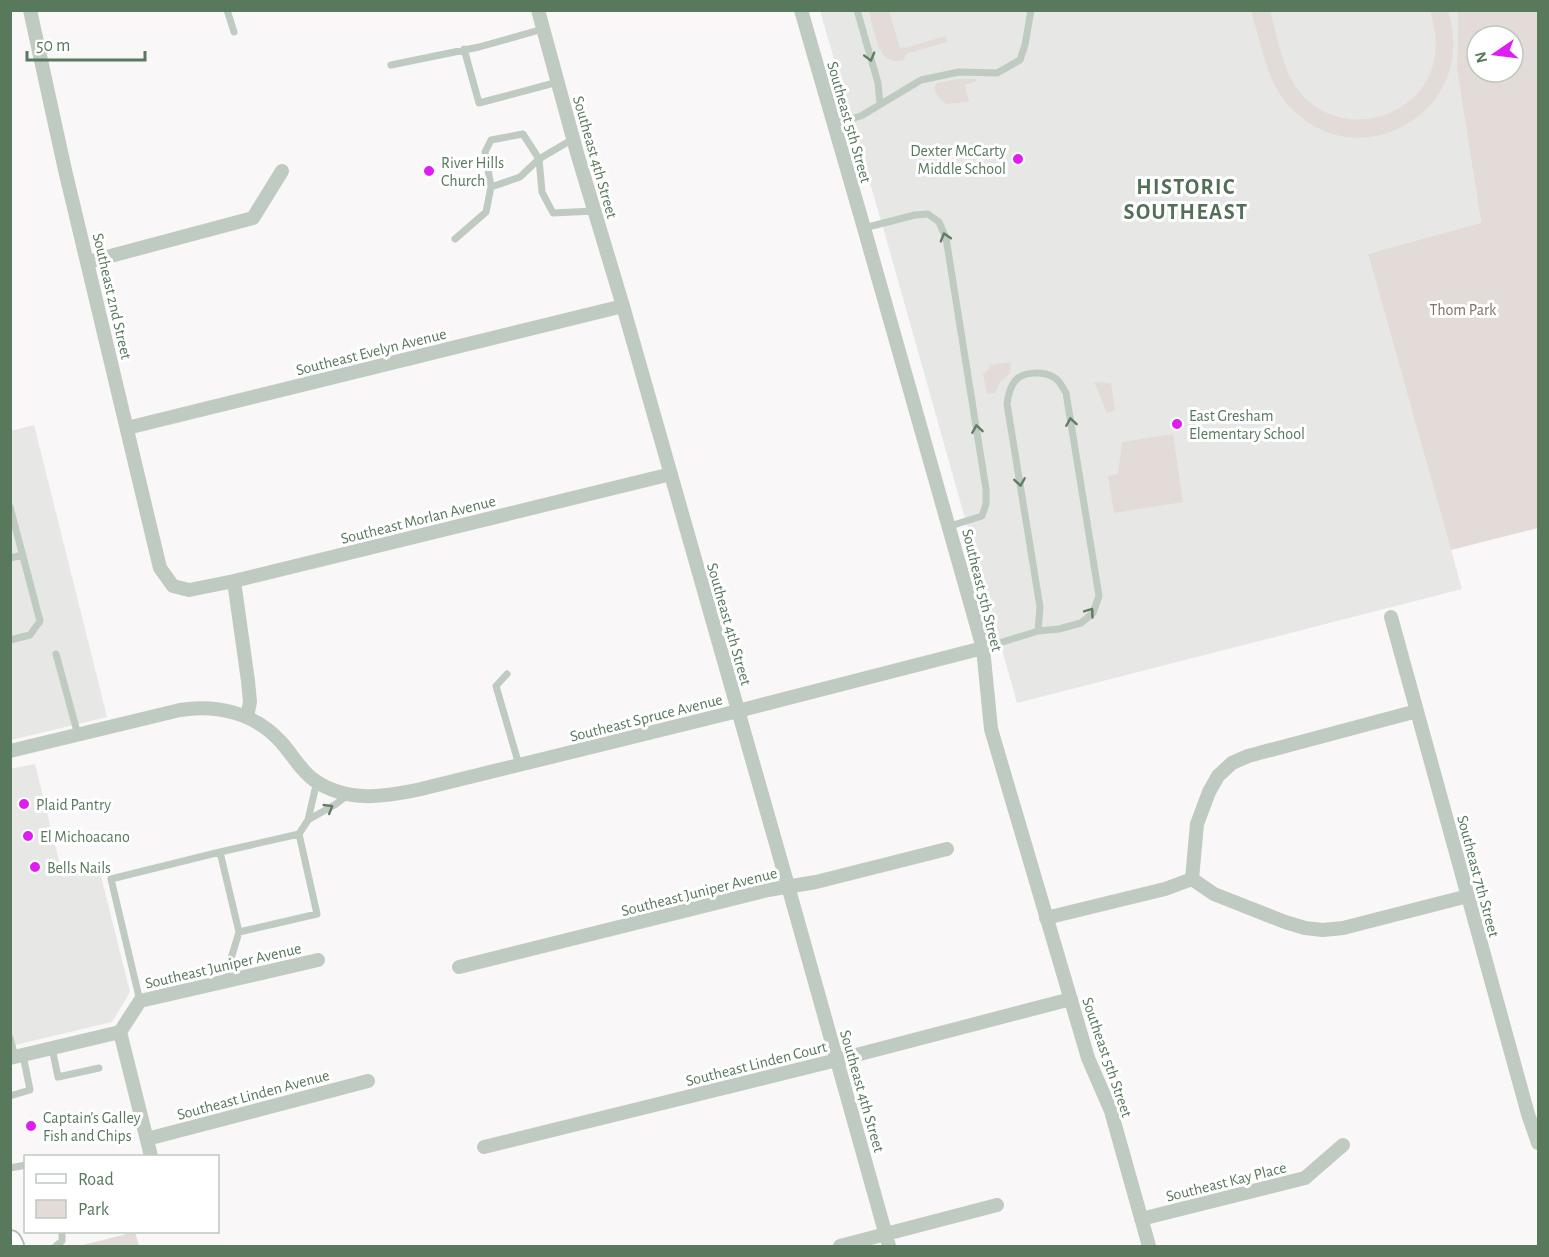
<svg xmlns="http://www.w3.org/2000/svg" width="1549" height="1257" font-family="'Alegreya Sans',sans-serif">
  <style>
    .built { fill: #e7e8e6 }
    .green { fill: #e2dbd7; fill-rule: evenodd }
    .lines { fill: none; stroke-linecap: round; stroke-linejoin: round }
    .primary-casing { stroke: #b3beb4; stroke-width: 26 }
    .service { stroke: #bfcac0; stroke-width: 7 }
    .minor { stroke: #bfcac0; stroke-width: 14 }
    .primary { stroke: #fff; stroke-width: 22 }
    .oneway { stroke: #5e7d62 }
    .poi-dot { fill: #df1df3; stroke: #fff; stroke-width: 2 }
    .labels { text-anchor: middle; stroke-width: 6; stroke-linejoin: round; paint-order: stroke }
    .street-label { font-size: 16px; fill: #59795d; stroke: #fff }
    .poi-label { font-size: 16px; fill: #59795d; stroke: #fff; text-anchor: start }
    .park-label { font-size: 16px; fill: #817265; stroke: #fff }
    .district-label { font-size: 22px; font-weight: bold; letter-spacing: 1.5px; fill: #546f58; stroke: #fff }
  </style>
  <rect width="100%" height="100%" fill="#f9f7f8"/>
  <path class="built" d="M820 11H1458L1457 70 1481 224 1368 254 1462 589 1017 703 886 238Z
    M34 425 107 717 11 740 10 431Z
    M35 764 63 877 99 868 130 992 112 1022 11 1046 10 769Z"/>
  <path class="green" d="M869 11H889L900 48 903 47 904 48 946 36 947 42 906 54 904 60C884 65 879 50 875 35 873 27 870 19 869 11Z
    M1251 11H1270C1278 39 1283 74 1303 96 1345 141 1425 118 1435 56 1437 40 1434 26 1430 11H1448C1453 27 1455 43 1452 60 1443 113 1388 148 1336 135 1314 129 1294 115 1281 96 1265 72 1260 39 1251 11Z
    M1458 11H1538V528L1451 550 1368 254 1481 223 1457 70ZM1477 36H1513V72H1477Z
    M958 79H976V81L965 85 969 101 968 102 946 104C940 98 931 92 937 83Z
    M1011 362 1010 373 1000 382 995 393 987 394 983 374 988 369 990 363 991 365Z
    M1094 382 1111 383 1115 410 1107 413Z
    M1173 434 1183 502 1114 513 1108 476 1118 474 1122 442Z
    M135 1232 139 1246H79Z"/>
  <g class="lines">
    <g class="primary-casing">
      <path id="primary" d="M10 1242 12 1246"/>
    </g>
    <path class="service" d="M227 10 234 32
      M857 10 878 83 880 104
      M464 49 479 103 558 82
      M391 65 479 47 543 29
      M833 124 861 116 921 80 959 72 997 73 1020 60 1025 45 1031 10
      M573 139 539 159 542 192 553 213 594 211
      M864 228 915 215 928 214 939 222 946 238 986 489V504L982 516 950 526
      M455 239 486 212 491 187 485 152 491 140 523 134 539 159 520 177 491 187
      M10 507 40 621 30 635 10 640
      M10 558 23 555
      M983 648 1038 631 1059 629 1081 623 1093 613 1099 596 1066 393C1063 388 1060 381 1055 378 1044 371 1023 371 1015 381 1010 387 1008 396 1007 404L1040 607 1038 631
      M56 654 78 735
      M507 674 496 686 519 765
      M308 820 336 804 349 794
      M299 834 308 820 317 781
      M220 852 299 834 317 914 239 932
      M140 1001 111 879 220 852 239 932 224 982
      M10 1038 15 1057
      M52 1048 58 1077 99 1068
      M10 1096 30 1090 23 1055
      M10 1168 26 1165
      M56 1246 62 1241V1232"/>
    <path class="minor" d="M30 10 65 170 160 568 173 586 189 590 234 581 671 474
      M538 10 577 153 623 306 788 886 889 1246
      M801 10 864 228 983 648 991 729 1088 1058 1111 1111 1149 1246
      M88 262 253 218 282 171
      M127 428 623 306
      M234 581 248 681 250 702 247 717
      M1391 617 1528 1114 1538 1143
      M10 751 180 710C217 704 255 713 281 742 292 754 300 770 314 780 347 803 384 797 421 789L738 711 983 648
      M1192 879 1197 824 1209 792 1218 776 1232 763 1248 756 1417 711
      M1192 879 1214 894 1285 922 1305 928 1323 930 1343 928 1468 896
      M1046 918 1165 889 1192 879
      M459 967 768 890 816 882 947 849
      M120 1032 151 1156
      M10 1058 120 1032 140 1001 318 960
      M147 1139 368 1081
      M484 1147 837 1060 1071 999
      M1141 1219 1305 1178 1343 1145
      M840 1246 997 1205"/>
    <use href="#primary" class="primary"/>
  </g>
  <defs><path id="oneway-chevron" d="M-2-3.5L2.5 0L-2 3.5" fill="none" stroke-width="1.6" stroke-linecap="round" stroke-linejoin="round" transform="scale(1.5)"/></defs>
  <g class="oneway">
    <use href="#oneway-chevron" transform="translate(870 57) rotate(74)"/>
    <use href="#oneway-chevron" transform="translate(945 237) rotate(-107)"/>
    <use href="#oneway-chevron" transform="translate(1071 422) rotate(-99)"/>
    <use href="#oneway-chevron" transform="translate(977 429) rotate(-99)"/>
    <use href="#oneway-chevron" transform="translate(1020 482) rotate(81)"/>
    <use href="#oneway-chevron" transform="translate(1090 612) rotate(-54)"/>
    <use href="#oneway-chevron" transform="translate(329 808) rotate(-31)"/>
  </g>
  <g class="poi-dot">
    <circle cx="1018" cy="159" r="6"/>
    <circle cx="429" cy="171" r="6"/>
    <circle cx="1177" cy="424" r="6"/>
    <circle cx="24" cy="804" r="6"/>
    <circle cx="28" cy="836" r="6"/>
    <circle cx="35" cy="867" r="6"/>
    <circle cx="31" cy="1126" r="6"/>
  </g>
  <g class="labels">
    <g class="street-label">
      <text transform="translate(850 122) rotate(74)" y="6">Southeast 5th Street</text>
      <text transform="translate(596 157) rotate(74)" y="6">Southeast 4th Street</text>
      <text transform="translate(113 296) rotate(77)" y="6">Southeast 2nd Street</text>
      <text transform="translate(371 351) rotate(-14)" y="6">Southeast Evelyn Avenue</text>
      <text transform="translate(418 519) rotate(-14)" y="6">Southeast Morlan Avenue</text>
      <text transform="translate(983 590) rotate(76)" y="6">Southeast 5th Street</text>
      <text transform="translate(730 624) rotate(74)" y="6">Southeast 4th Street</text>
      <text transform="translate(646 717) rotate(-14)" y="6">Southeast Spruce Avenue</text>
      <text transform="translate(1479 876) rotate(75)" y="6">Southeast 7th Street</text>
      <text transform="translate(699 891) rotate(-14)" y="6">Southeast Juniper Avenue</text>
      <text transform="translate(223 965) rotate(-13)" y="6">Southeast Juniper Avenue</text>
      <text transform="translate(1108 1057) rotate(71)" y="6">Southeast 5th Street</text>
      <text transform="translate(756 1063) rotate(-14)" y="6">Southeast Linden Court</text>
      <text transform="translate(863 1091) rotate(74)" y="6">Southeast 4th Street</text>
      <text transform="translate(253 1094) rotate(-15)" y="6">Southeast Linden Avenue</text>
      <text transform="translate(1226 1181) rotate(-14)" y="6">Southeast Kay Place</text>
    </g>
    <g class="poi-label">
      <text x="1006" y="156" text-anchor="end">Dexter McCarty<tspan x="1006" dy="18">Middle School</tspan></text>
      <text x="441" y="168">River Hills<tspan x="441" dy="18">Church</tspan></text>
      <text x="1189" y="421">East Gresham<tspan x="1189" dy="18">Elementary School</tspan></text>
      <text x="36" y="810">Plaid Pantry</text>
      <text x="40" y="842">El Michoacano</text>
      <text x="47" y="873">Bells Nails</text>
      <text x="43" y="1123">Captain's Galley<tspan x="43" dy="18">Fish and Chips</tspan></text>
    </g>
    <g class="park-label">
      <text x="1463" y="315">Thom Park</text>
    </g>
    <g class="district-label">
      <text x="1186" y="194">HISTORIC<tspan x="1186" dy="25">SOUTHEAST</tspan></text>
    </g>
  </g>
  <rect width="1549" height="1257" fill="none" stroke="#59795d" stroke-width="24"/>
  <rect x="24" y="1155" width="195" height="78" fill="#ffffff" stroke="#bdc9be" stroke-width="1.5"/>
  <rect x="36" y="1174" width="30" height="9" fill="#ffffff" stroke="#bdc9be" stroke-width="1.5"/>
  <text x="78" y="1185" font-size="18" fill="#59795d">Road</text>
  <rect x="36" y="1200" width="30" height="18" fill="#e2dbd7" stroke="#bdc9be" stroke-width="1.5"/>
  <text x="78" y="1215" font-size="18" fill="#59795d">Park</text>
  <g transform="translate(1495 54) rotate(256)"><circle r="28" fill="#ffffff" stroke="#bdc9be" stroke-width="1.5"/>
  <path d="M0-4.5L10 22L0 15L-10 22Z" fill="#df1df3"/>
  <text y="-9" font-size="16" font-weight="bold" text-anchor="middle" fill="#59795d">N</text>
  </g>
  <path d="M27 51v9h118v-9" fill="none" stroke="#59795d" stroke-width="3"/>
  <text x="36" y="51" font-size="18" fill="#59795d" stroke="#ffffff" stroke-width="4.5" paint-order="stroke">50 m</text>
</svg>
